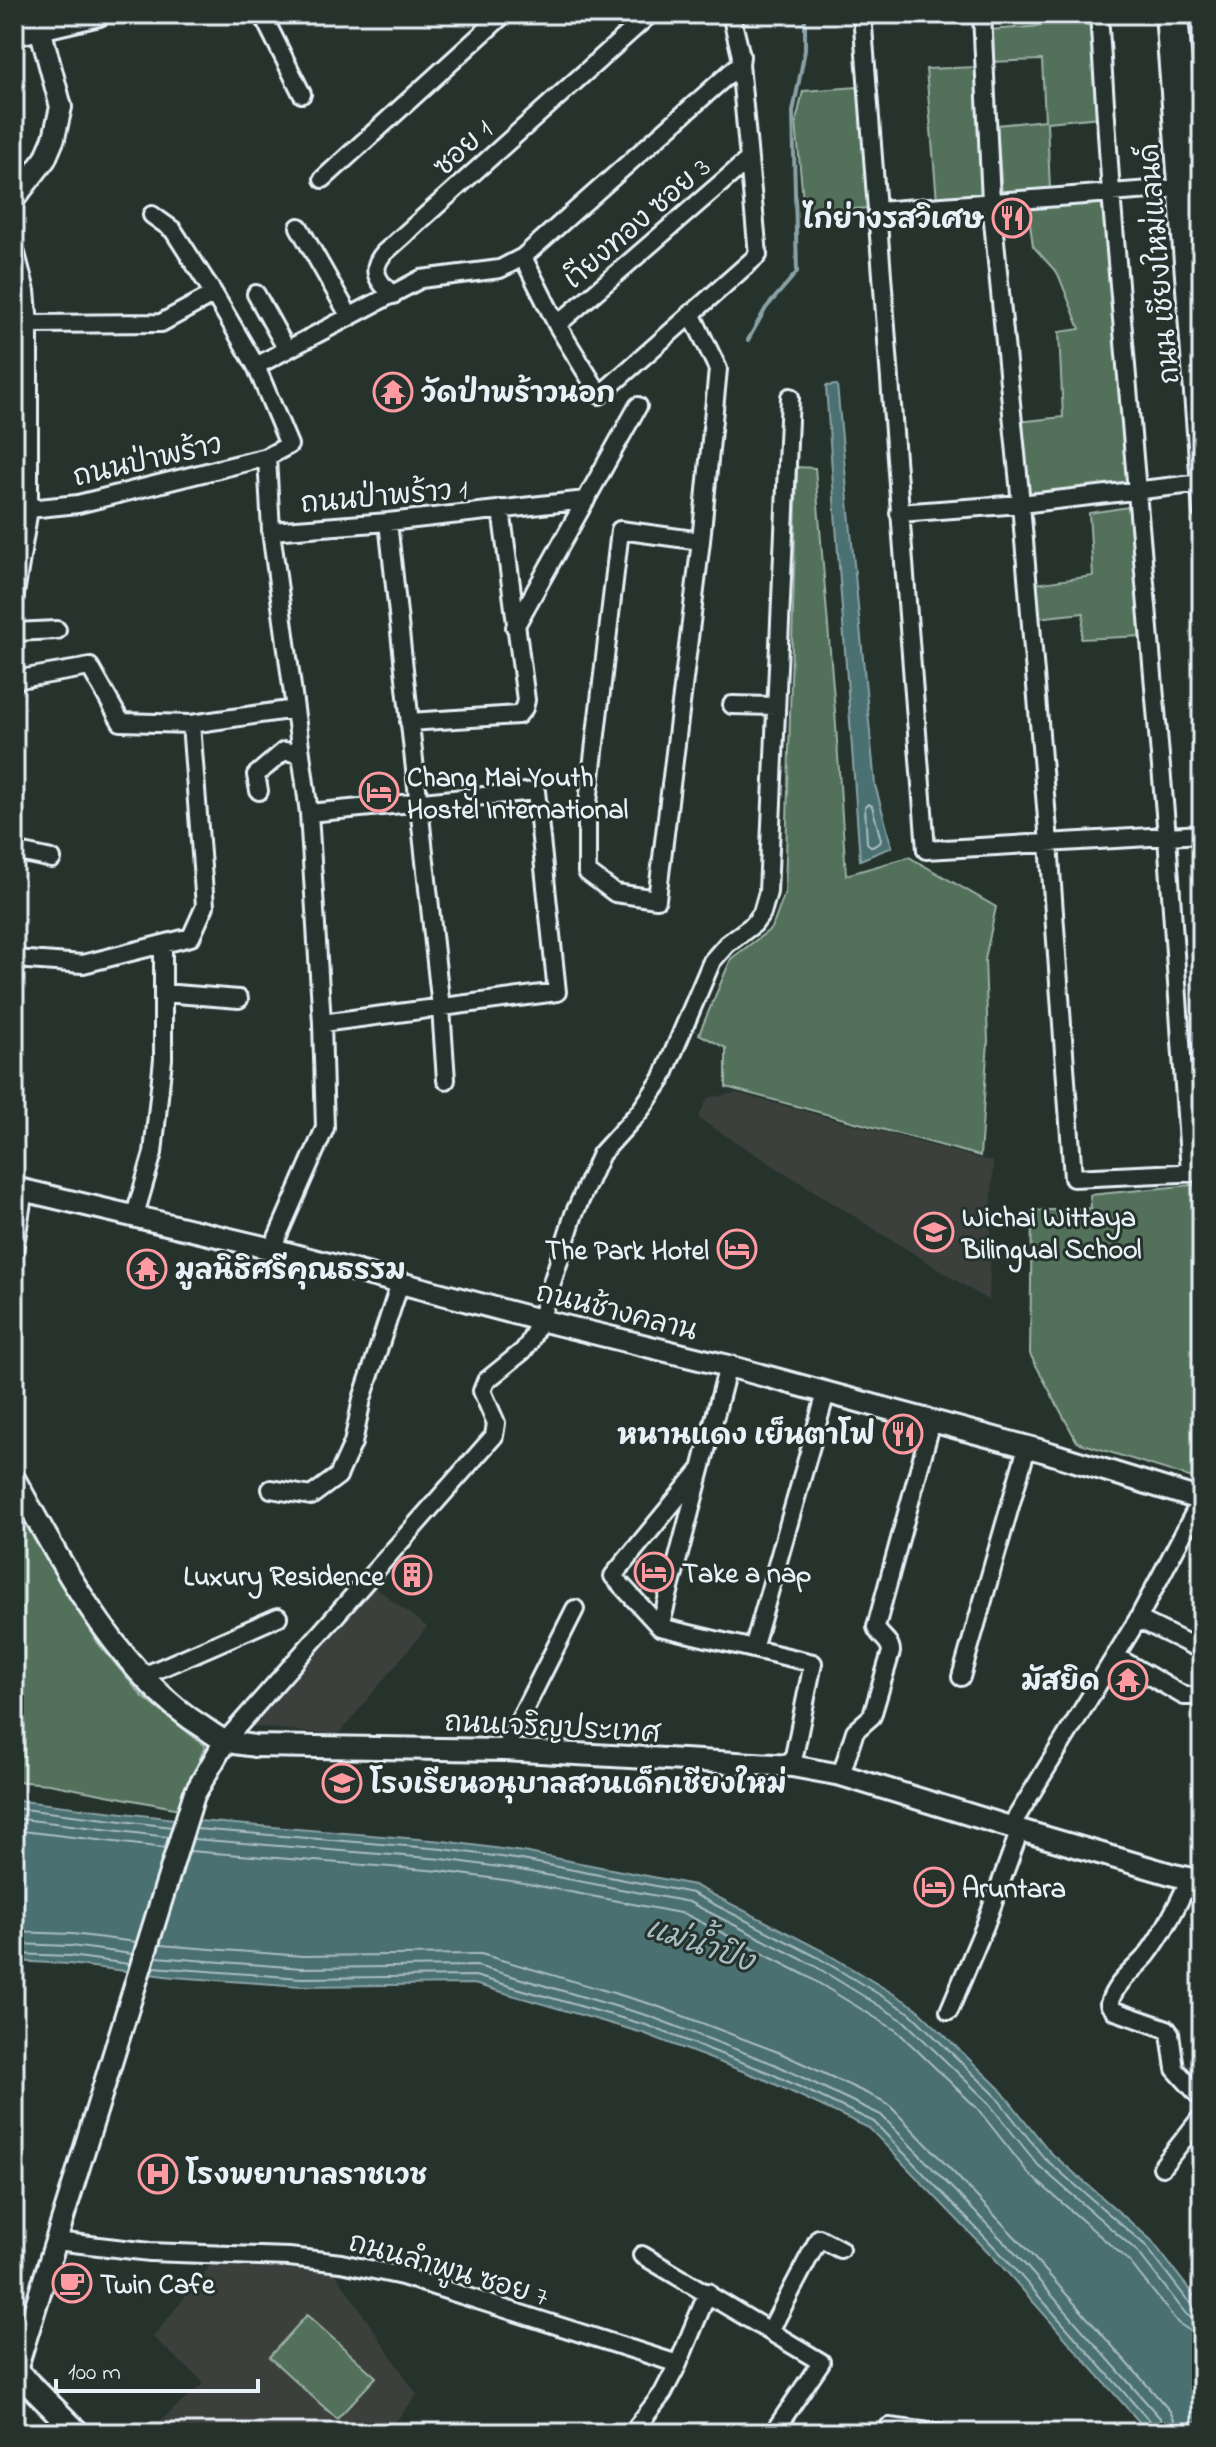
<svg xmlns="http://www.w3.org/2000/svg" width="1216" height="2447" font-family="'Indie Flower','Playpen Sans Thai',sans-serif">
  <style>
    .built { fill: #3b403e }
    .green { fill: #52715a; stroke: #9db1a9; stroke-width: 2 }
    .water { fill: #4b6f71; stroke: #8aa3a7; stroke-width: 2 }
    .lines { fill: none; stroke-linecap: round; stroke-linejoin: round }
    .shore { stroke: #a9bdc2; stroke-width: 2 }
    .stream { stroke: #8aa3a7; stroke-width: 4 }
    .minor-casing { stroke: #e8f1f8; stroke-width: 22 }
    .tertiary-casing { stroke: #e8f1f8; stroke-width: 26 }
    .secondary-casing { stroke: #e8f1f8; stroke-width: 28 }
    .minor { stroke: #26332d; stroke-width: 16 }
    .tertiary { stroke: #26332d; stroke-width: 20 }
    .secondary { stroke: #26332d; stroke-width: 22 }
    .labels { text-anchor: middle; stroke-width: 6; stroke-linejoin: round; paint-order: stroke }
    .street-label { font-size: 28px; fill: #e8f1f8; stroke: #26332d }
    .poi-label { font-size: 28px; font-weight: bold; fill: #e8f1f8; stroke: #26332d; text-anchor: start }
    .water-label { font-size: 30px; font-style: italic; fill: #a9bdc2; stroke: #26332d }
  </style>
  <rect width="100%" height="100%" fill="#26332d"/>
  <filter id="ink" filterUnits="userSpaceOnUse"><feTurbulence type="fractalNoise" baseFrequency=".0125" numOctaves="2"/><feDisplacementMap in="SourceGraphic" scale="16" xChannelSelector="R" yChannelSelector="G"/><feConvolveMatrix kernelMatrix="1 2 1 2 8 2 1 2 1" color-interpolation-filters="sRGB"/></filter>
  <g filter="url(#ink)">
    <path class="built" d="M736 1093 993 1162 989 1301 698 1118 708 1098Z
      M372 1585 427 1627 338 1735 248 1726Z
      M213 2262 331 2270 338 2277 417 2395 386 2433H266L250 2423 239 2433H146L203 2384 200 2379 153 2337Z"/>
    <path class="green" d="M1040 14H1090L1101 117 1047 122 1050 189 1002 193 997 125 1045 120 1042 60 991 62 990 30 1041 26Z
      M977 67 986 197 937 201 926 69Z
      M858 87 870 208 804 212 796 122 803 91Z
      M1105 199 1132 485 1026 499 1018 422 1063 417 1059 332 1080 329 1058 274 1033 246 1028 209Z
      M797 467 815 468 835 711 846 875 909 857 996 907 985 959 988 1041 980 1156 726 1087V1048L699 1034 731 959 772 928 785 893Z
      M1129 507 1144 636 1081 639 1084 613 1037 618 1034 584 1093 576 1089 513Z
      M1202 1184V1481L1077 1442 1030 1354 1032 1211 1091 1208 1090 1195Z
      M14 1495 98 1643 142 1696 205 1746 180 1809 49 1784 14 1781Z
      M307 2315 376 2377 337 2419 269 2357Z"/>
    <path class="water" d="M837 385 875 785 892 847 860 860 826 386Z
      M14 1800 174 1819 443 1841 523 1852 694 1885 821 1950 915 2007 999 2088 1050 2152 1151 2240 1202 2306V2433H1149L998 2262 869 2128 766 2080 643 2033 474 1984 301 1986 173 1977 69 1964 14 1961Z"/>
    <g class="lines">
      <path class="shore" d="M868 804 872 806 881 840 880 843 872 847 867 843 865 807Z
        M14 1808 172 1827
        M14 1818 168 1837
        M196 1829 443 1849 522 1860 692 1893 817 1957 910 2013 993 2093 1044 2158 1145 2245 1192 2306 1202 2310
        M14 1830 165 1848
        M193 1839 442 1859 520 1870 689 1902 813 1965 904 2021 986 2100 1038 2165 1138 2252 1186 2314 1193 2319 1202 2320
        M189 1851 440 1871 518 1882 685 1914 807 1976 897 2031 977 2108 1029 2174 1129 2261 1178 2323 1189 2330 1202 2332
        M14 1932 72 1934 136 1942
        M14 1944 71 1946 132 1954
        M160 1945 302 1956 481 1954 654 2005 778 2052 881 2100 891 2107 1020 2242 1170 2411 1175 2422 1176 2433
        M14 1954 70 1956 129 1964
        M156 1957 302 1968 477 1966 649 2016 774 2064 881 2115 1012 2250 1160 2418 1164 2433
        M153 1967 301 1978 475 1976 646 2025 770 2073 874 2122 1004 2257 1152 2424 1154 2433"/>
      <path class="stream" d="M748 340 766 308 797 272 793 112 805 50V14"/>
      <g class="minor-casing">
        <path id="minor" d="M262 14 302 94
          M862 14 926 850 1202 834
          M982 14 991 201 1021 504 1049 843 1073 1178 1202 1172
          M1099 14 1111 193 1167 836 1190 1173
          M1164 14 1202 511
          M1179 14 1202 303
          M323 179 504 14
          M878 211 1202 186
          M299 227 350 317
          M14 246 26 291 29 324V509L14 600
          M523 257 557 325 600 395 758 255 740 64 741 56 731 14
          M256 294 287 350
          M393 295C378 282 369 270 384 253L650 14
          M691 313 718 369 701 541 657 899 615 893 587 872V811L620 530 701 541
          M29 324 161 323 214 294
          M557 325 749 159
          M256 366 421 279 500 269 523 257 740 64
          M267 457 271 531 309 813 322 1023 325 1128 272 1249
          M14 508 29 509 78 504 267 457 289 445 256 366 214 294 173 230 152 215
          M899 513 1021 504 1202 483
          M388 522 441 1008 446 1080
          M271 531 388 522 586 500
          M515 627 638 406
          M14 632 57 630
          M14 680 90 667 121 722 191 724 295 709
          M732 705 776 706
          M409 722 518 715 524 708 526 700 501 509
          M259 791 256 775 284 751 301 754
          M309 813 536 791 557 992 322 1023
          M14 851 52 859
          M14 959 83 964 191 937 205 906 191 724
          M163 993 239 999
          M135 1215 153 1153 163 1059V946
          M14 1251 24 1190
          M701 1469 613 1576 660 1627 813 1663 792 1766
          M271 1489 311 1496 338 1476 353 1443 362 1399 400 1283
          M1138 1619 1193 1646
          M660 1627 728 1366
          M753 1649 826 1393
          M1115 1656 1184 1696H1202
          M143 1676 278 1617
          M961 1677 1027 1447
          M225 1741 494 1436 496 1423 482 1391 486 1381 523 1351 529 1343 540 1320 574 1214 601 1154 640 1111 662 1079 712 961 727 944 754 924 762 913 768 892 790 397
          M504 1750 575 1609
          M841 1775 855 1731 872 1716 891 1652C891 1640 879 1637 876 1627L932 1421
          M1011 1826 1138 1619 1201 1500
          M1190 1878C1178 1905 1165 1931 1147 1955 1133 1971 1115 1983 1109 2004L1115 2011 1167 2029 1170 2033 1175 2069 1202 2099
          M949 2011 984 1928 1020 1830
          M1162 2167 1202 2116
          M56 2241 150 2252 289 2257 341 2263 402 2276 678 2364
          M642 2255 821 2362 773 2433
          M770 2331 819 2238 840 2249
          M889 2427 939 2433
          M632 2433 663 2393 678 2364 708 2292"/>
      </g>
      <g class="tertiary-casing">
        <path id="tertiary" d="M14 199 45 159 54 138 61 107 40 28
          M14 1188 272 1249 540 1320 728 1366 1043 1451 1202 1500
          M14 1478C61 1563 119 1675 203 1727 209 1731 216 1737 224 1740 232 1744 244 1744 254 1746L504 1750 792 1766 841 1775 1020 1830 1174 1875 1202 1881
          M16 2370 194 1795 225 1741"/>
      </g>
      <g class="secondary-casing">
        <path id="secondary" d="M14 34 99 14
          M14 2369 78 2433"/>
      </g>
      <use href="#minor" class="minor"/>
      <use href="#tertiary" class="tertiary"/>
      <use href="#secondary" class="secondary"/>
    </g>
  </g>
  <defs>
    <g id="restaurant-ring" transform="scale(2)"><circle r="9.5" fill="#26332d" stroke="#ff9aa2" stroke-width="1.5"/><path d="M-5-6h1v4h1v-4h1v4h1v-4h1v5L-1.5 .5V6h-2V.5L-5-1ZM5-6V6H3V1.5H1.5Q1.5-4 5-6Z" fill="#ff9aa2"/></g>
    <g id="temple-ring" transform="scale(2)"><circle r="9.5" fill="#26332d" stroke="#ff9aa2" stroke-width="1.5"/><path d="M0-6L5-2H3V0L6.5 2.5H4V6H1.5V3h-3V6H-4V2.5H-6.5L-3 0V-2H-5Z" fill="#ff9aa2"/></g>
    <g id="hotel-ring" transform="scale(2)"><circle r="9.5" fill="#26332d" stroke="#ff9aa2" stroke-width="1.5"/><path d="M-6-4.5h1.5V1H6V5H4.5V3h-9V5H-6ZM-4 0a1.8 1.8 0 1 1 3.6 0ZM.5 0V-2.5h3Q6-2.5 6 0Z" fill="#ff9aa2"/></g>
    <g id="school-ring" transform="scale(2)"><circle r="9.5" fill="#26332d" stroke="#ff9aa2" stroke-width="1.5"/><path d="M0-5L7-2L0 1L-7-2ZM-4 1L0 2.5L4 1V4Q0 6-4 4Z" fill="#ff9aa2"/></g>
    <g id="building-ring" transform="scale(2)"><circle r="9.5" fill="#26332d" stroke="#ff9aa2" stroke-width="1.5"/><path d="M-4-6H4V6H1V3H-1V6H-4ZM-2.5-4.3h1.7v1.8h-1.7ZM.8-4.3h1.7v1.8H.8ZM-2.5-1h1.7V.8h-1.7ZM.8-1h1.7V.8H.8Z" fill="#ff9aa2"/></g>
    <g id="hospital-ring" transform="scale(2)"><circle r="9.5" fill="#26332d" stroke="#ff9aa2" stroke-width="1.5"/><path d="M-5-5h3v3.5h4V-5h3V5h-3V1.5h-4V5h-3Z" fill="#ff9aa2"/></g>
    <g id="cafe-ring" transform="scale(2)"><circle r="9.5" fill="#26332d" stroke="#ff9aa2" stroke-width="1.5"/><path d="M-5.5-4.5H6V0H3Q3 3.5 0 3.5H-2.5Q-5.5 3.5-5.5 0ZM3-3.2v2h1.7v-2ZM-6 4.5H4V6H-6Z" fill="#ff9aa2"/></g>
  </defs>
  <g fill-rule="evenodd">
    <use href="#restaurant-ring" x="1012" y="218"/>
    <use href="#temple-ring" x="393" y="392"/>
    <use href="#hotel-ring" x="379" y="792"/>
    <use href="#school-ring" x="934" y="1232"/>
    <use href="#hotel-ring" x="737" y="1249"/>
    <use href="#temple-ring" x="147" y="1269"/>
    <use href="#restaurant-ring" x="903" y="1434"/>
    <use href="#hotel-ring" x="654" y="1572"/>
    <use href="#building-ring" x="412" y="1575"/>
    <use href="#temple-ring" x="1128" y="1680"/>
    <use href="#school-ring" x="342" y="1783"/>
    <use href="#hotel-ring" x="934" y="1887"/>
    <use href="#hospital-ring" x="158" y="2174"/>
    <use href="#cafe-ring" x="72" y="2283"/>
  </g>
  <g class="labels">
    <g class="street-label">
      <text transform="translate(462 147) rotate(-42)" y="10">ซอย 1</text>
      <text transform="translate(636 222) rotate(-41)" y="10">เาียงทอง ซอย 3</text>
      <text transform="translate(1158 264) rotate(-95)" y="10">ถนน เชียงใหม่แลนด์</text>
      <text transform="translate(147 459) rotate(-13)" y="10">ถนนป่าพร้าว</text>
      <text transform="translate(384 495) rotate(-5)" y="10">ถนนป่าพร้าว 1</text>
      <text transform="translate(617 1310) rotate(14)" y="10">ถนนช้างคลาน</text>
      <text transform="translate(552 1726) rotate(3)" y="10">ถนนเจริญประเทศ</text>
      <text transform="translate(449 2268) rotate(16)" y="10">ถนนลำพูน ซอย 7</text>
    </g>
    <g class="poi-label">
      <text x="984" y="228" text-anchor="end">ไก่ย่างรสวิเศษ</text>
      <text x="421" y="402">วัดป่าพร้าวนอก</text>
      <text x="407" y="786">Chang Mai Youth<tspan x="407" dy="32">Hostel International</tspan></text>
      <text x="962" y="1226">Wichai Wittaya<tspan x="962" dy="32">Bilingual School</tspan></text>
      <text x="709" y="1259" text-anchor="end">The Park Hotel</text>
      <text x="175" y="1279">มูลนิธิศรีคุณธรรม</text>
      <text x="875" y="1444" text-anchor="end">หนานแดง เย็นตาโฟ</text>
      <text x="682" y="1582">Take a nap</text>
      <text x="384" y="1585" text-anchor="end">Luxury Residence</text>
      <text x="1100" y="1690" text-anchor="end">มัสยิด</text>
      <text x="370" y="1793">โรงเรียนอนุบาลสวนเด็กเชียงใหม่</text>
      <text x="962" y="1897">Aruntara</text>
      <text x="186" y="2184">โรงพยาบาลราชเวช</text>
      <text x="100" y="2293">Twin Cafe</text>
    </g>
    <g class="water-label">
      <text transform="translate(700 1944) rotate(19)" y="10">แม่น้ำปิง</text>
    </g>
  </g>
  <rect width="1216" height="2447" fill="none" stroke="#26332d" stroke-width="48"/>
  <rect x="24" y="24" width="1168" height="2399" fill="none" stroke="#e8f1f8" stroke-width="3" filter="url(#ink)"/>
  <path d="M56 2379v12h202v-12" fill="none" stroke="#e8f1f8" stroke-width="4"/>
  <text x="68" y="2379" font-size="24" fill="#e8f1f8" stroke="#26332d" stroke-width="6" paint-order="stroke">100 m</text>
</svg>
